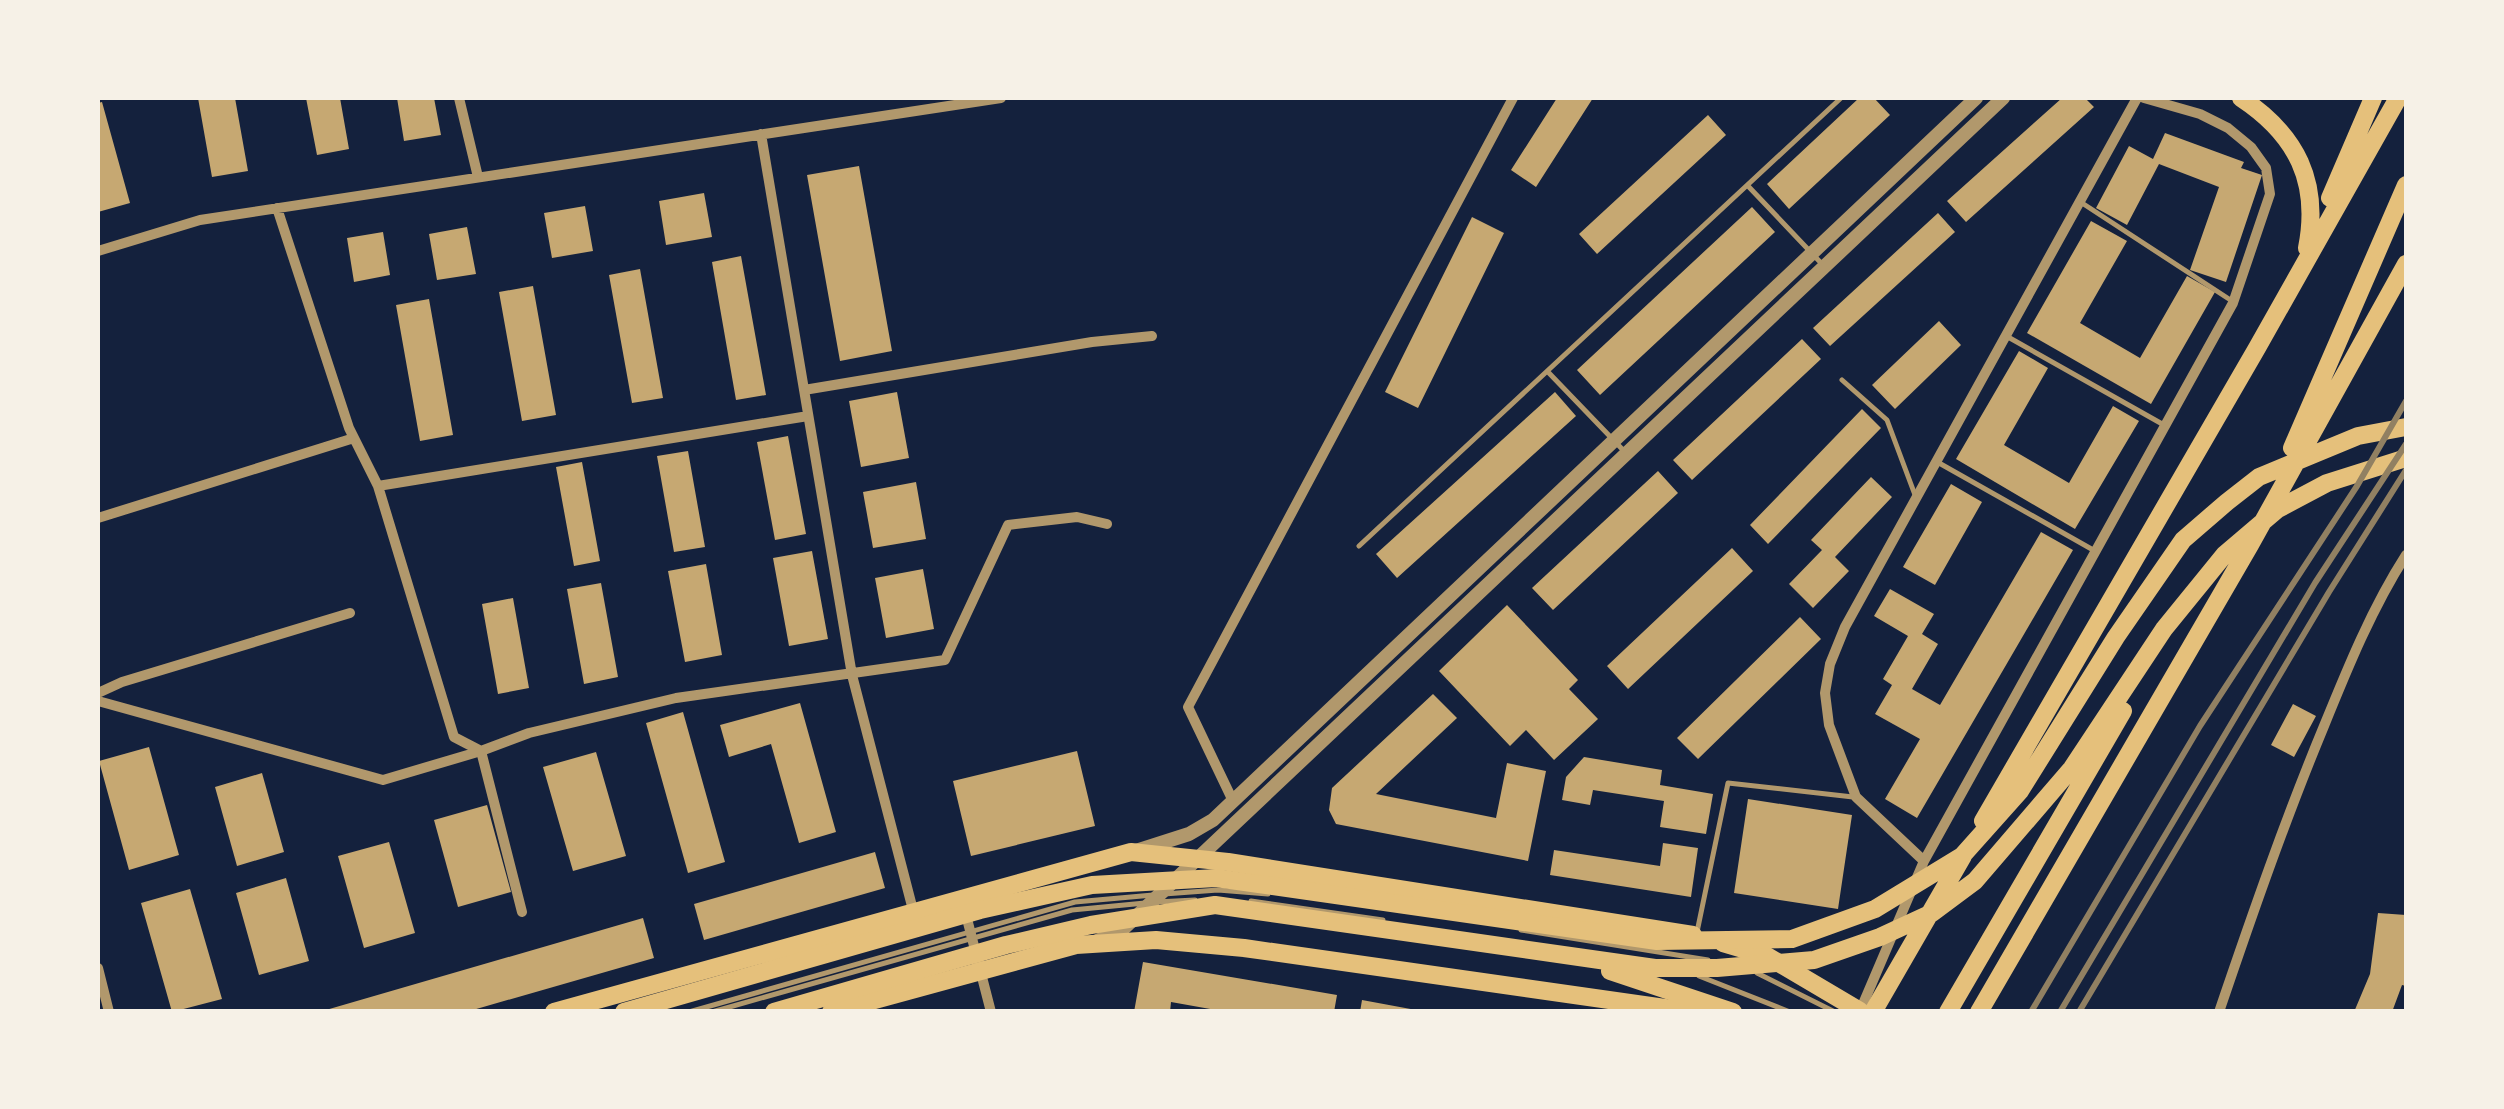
<svg xmlns="http://www.w3.org/2000/svg" width="2504" height="1109" font-family="'DejaVu Sans',sans-serif">
  <style>
    .building { fill: #c6a872 }
    .lines { fill: none; stroke-linecap: round; stroke-linejoin: round }
    .service { stroke: #b1986c; stroke-width: 5 }
    .minor { stroke: #b1986c; stroke-width: 10 }
    .tertiary { stroke: #b1986c; stroke-width: 14 }
    .primary { stroke: #e5c07b; stroke-width: 18 }
    .trunk { stroke: #e5c07b; stroke-width: 18 }
    .rail { stroke: #918062; stroke-width: 6 }
  </style>
  <rect width="100%" height="100%" fill="#14213d"/>
  <path class="building" d="M198 98H235L248 171 212 177Z
    M306 98H340L349 149 317 155Z
    M397 98H434L441 135 404 141Z
    M1557 98H1593L1536 187 1511 170Z
    M1859 98H1874L1890 115 1789 209 1767 184Z
    M2062 98H2085L2094 107 1966 222 1947 201Z
    M102 102 130 203 98 212V103Z
    M1708 115 1726 135 1597 254 1579 234Z
    M2165 133 2244 162 2241 168 2262 175 2226 282 2190 270 2219 187 2159 164 2127 225 2096 208 2129 146 2153 159Z
    M859 166 892 351 840 361 807 175Z
    M704 193 712 237 666 245 659 201Z
    M585 206 593 251 552 258 544 213Z
    M1752 207 1775 232 1600 395 1577 370Z
    M1938 213 1955 232 1830 346 1813 328Z
    M1472 217 1504 233 1418 408 1385 392Z
    M2091 221 2127 241 2080 323 2140 358 2187 276 2215 292 2151 404 2027 333Z
    M467 227 476 274 437 280 429 234Z
    M383 232 390 275 354 282 347 238Z
    M741 256 766 395 736 400 712 262Z
    M640 269 663 398 632 403 609 275Z
    M533 286 556 415 522 421 499 292Z
    M429 299 453 435 420 441 396 305Z
    M1939 321 1961 345 1895 409 1872 385Z
    M1802 339 1821 359 1692 480 1673 460Z
    M2019 351 2048 368 2004 445 2069 483 2113 406 2139 421 2075 529 1956 459Z
    M897 392 909 458 861 467 849 401Z
    M1555 392 1576 416 1397 578 1376 554Z
    M1862 409 1881 428 1768 544 1750 525Z
    M788 436 806 534 775 540 757 442Z
    M688 451 705 547 674 552 657 456Z
    M582 462 600 561 574 566 556 467Z
    M1658 471 1678 493 1553 610 1532 588Z
    M1871 477 1892 497 1835 557 1849 571 1813 608 1789 584 1822 550 1811 540Z
    M916 482 926 539 873 548 863 492Z
    M1951 484 1982 502 1935 585 1903 567Z
    M2041 532 2073 550 1917 818 1885 799 1920 739 1875 714 1892 685 1883 679 1908 636 1874 616 1890 589 1934 614 1922 634 1938 644 1912 689 1940 705Z
    M1732 548 1753 571 1628 689 1607 666Z
    M812 551 828 639 789 646 773 558Z
    M706 564 722 655 685 662 668 571Z
    M923 569 934 629 886 638 875 578Z
    M601 583 618 677 584 684 567 589Z
    M513 598 529 688 498 694 482 604Z
    M1507 605 1578 680 1569 689 1598 719 1554 760 1526 730 1510 746 1439 671Z
    M1800 617 1821 639 1698 759 1677 738Z
    M1433 694 1457 718 1376 794 1496 818 1507 763 1546 771 1528 861 1336 824 1329 810 1332 788Z
    M800 703 836 832 799 843 771 744 729 757 720 725Z
    M2293 704 2316 716 2294 757 2271 745Z
    M683 712 725 862 688 873 646 723Z
    M149 747 179 855 129 870 99 761Z
    M1077 751 1095 826 971 856 953 781Z
    M596 752 626 856 573 871 543 767Z
    M1584 757 1662 770 1660 785 1713 794 1706 834 1660 827 1664 801 1593 790 1590 805 1562 800 1566 777Z
    M262 773 284 852 237 866 215 787Z
    M1748 799 1852 815 1838 909 1734 893Z
    M487 805 511 892 458 907 434 820Z
    M389 842 415 933 364 948 338 856Z
    M1663 843 1698 848 1691 897 1550 875 1554 850 1660 866Z
    M875 852 885 888 704 940 694 904Z
    M286 878 309 961 259 975 236 893Z
    M190 889 222 999 172 1012 141 903Z
    M2378 913 2406 915V986L2402 985 2392 1012H2354L2370 974Z
    M643 918 654 958 466 1012H319Z
    M1143 962 1337 995 1334 1012H1227L1171 1002 1170 1012H1134Z
    M1362 1000 1416 1010V1012H1360Z"/>
  <g class="lines">
    <path class="service" d="M1748 186 1822 264
      M2082 203 2232 301
      M2008 337 2164 425
      M1548 372 1624 451
      M1842 380 1887 420 1915 495
      M1939 463 2095 551
      M1359 546 1841 98
      M1164 894 1218 890 1268 894
      M1251 901 1383 920
      M1156 902 1195 900
      M1521 930 1708 960
      M1697 932 1728 783 1853 797
      M1757 973 1835 1012
      M1699 976 1790 1012
      M689 1012 1075 902 1153 895
      M712 1012 1072 910 1145 903"/>
    <path class="minor" d="M459 98 478 177
      M761 134 852 675 913 910
      M277 208 349 428 378 486 454 737 481 751 522 912
      M98 251 200 220 1001 98
      M804 390 1092 342 1152 336
      M378 486 808 416
      M98 518 354 438
      M98 693 122 682 350 613
      M98 701 383 780 481 751 529 733 676 698 945 660 1008 525 1077 517 1107 524
      M1233 801 1188 707 1513 98
      M1924 861 1856 797 1829 725 1825 693 1830 664 1845 627 2137 98
      M965 911 991 1012
      M98 968 109 1012
      M1860 1011 1924 861 2233 303 2270 194 2266 168 2251 147 2228 128 2200 114 2144 98
      M2219 1012C2252 915 2285 820 2324 726 2348 667 2372 608 2406 555"/>
    <path class="tertiary" d="M1136 851 1189 834 1213 820 1976 98
      M1097 941 1123 929 2003 98"/>
    <path class="primary" d="M1723 943 1767 956 1860 1011
      M554 1012 1131 852 1228 862 1693 935
      M831 1012 1076 945 1156 940 1244 948 1693 1012"/>
    <path class="trunk" d="M2241 98C2297 135 2320 182 2307 248
      M2330 198 2373 98
      M2292 448 2406 185
      M1983 821 2257 348 2398 98
      M1610 971 1733 1012
      M624 1012 980 910 1092 885 1216 878 1657 941 1792 939 1875 909 1962 856 2020 791 2116 637 2183 540 2227 502 2259 477 2312 455 2358 436 2406 427
      M774 1012 1006 945 1091 925 1215 905 1655 968H1717L1814 960 1880 937 1932 913 1975 881 2072 768 2164 629 2225 554 2278 509 2327 483 2406 458
      M1873 1012 1963 856
      M1948 1012 2123 711
      M1979 1012 2250 545 2406 264"/>
    <path class="rail" d="M2031 1012 2200 726 2357 486 2406 401
      M2060 1012 2315 583 2406 444
      M2079 1012 2329 592 2406 470"/>
  </g>
  <rect width="2504" height="1109" fill="none" stroke="#f6f1e7" stroke-width="200"/>
</svg>
